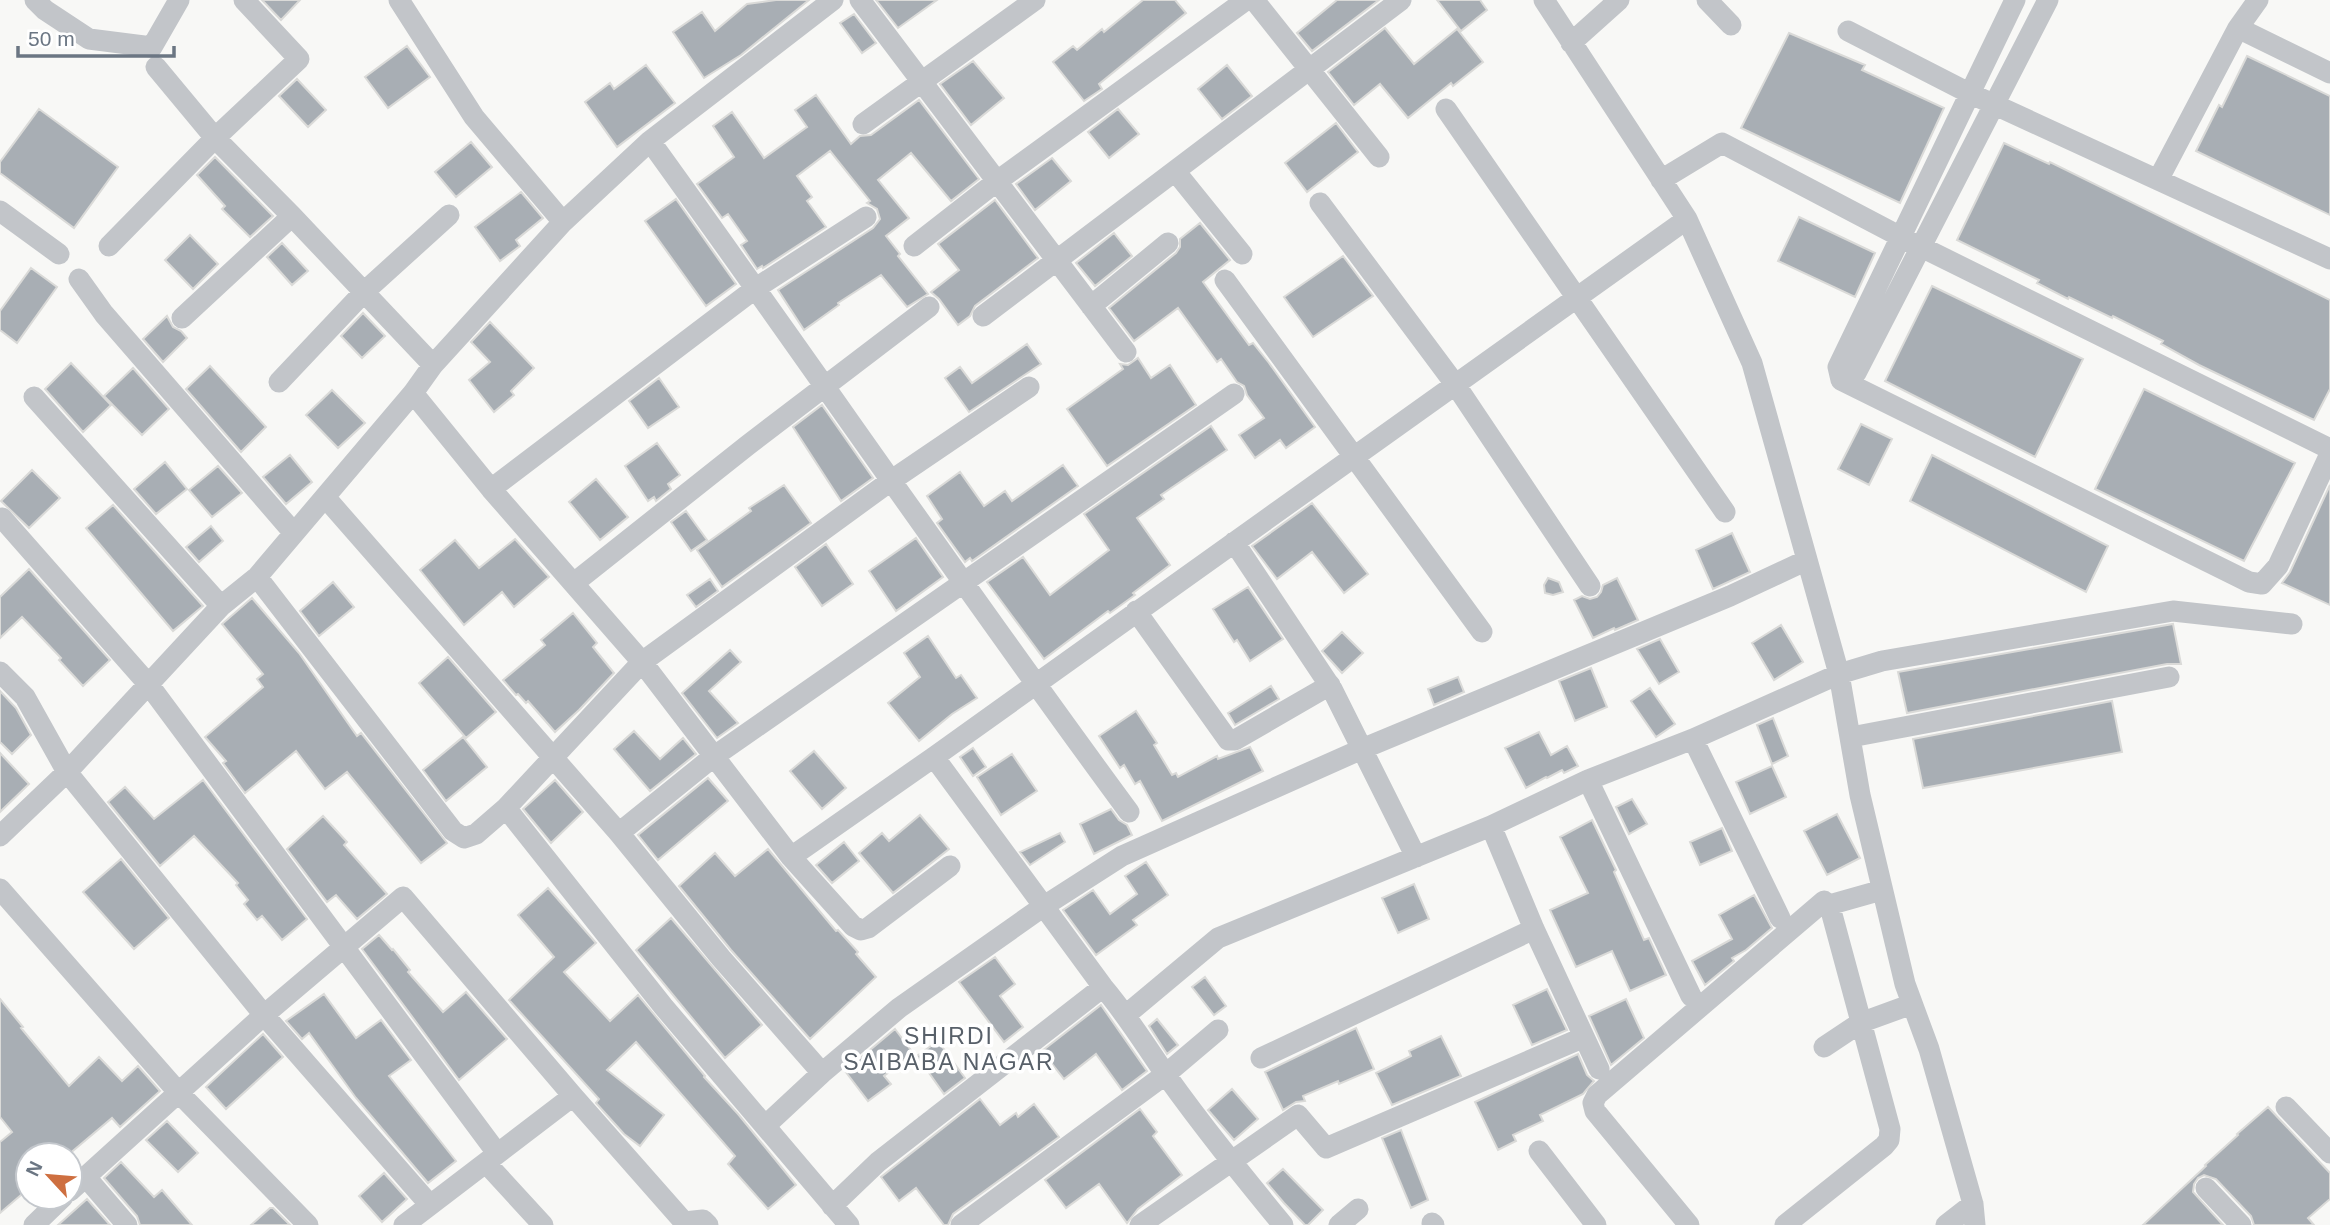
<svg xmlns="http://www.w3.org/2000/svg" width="2330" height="1225" font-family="Arial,sans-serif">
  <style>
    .building { fill: #a8aeb4; stroke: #dadad8; stroke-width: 2 }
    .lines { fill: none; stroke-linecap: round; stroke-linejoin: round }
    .minor { stroke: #c2c5c9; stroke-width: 21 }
    .labels { text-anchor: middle; stroke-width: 7; stroke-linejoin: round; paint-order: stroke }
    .neighbourhood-label { font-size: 23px; letter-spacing: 2px; fill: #586069; stroke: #fff }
  </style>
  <rect width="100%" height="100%" fill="#f8f8f6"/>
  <path class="building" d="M262 0H300L281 20Z
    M776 0H809L741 55 704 78 673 32 702 12 715 31 747 4Z
    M876 0H937L898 28Z
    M1143 0H1175L1186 13 1099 84 1102 89 1084 101 1053 62 1073 46 1077 50 1102 29 1104 32Z
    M1337 0H1379L1312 51 1297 33Z
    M1437 0H1480L1487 10 1461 31Z
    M854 14 876 43 862 53 840 23Z
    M1385 28 1414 64 1457 29 1483 62 1453 86 1451 83 1408 118 1380 84 1354 105 1328 72Z
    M1789 33 1865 65 1862 70 1944 108 1900 203 1741 128Z
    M407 46 430 77 388 108 365 77Z
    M2247 56 2330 96V215L2196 151 2219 105 2222 107Z
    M973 61 1004 98 971 125 940 84Z
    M646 65 675 103 617 147 585 102 610 83 614 89Z
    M1227 65 1252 96 1222 119 1198 89Z
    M297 79 326 110 308 127 279 96Z
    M816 95 851 144 860 136 871 135 919 100 979 179 951 201 911 153 878 180 909 218 886 236 900 254 898 256 928 294 907 307 881 275 838 303 839 305 804 330 778 290 873 228 880 219 877 209 867 203 870 201 830 151 797 176 812 197 807 201 826 227 763 268 762 266 757 269 741 245 747 241 728 214 722 218 697 184 734 157 713 126 732 112 764 158 807 127 795 110Z
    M39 109 118 167 74 228 0 173V162Z
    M1118 109 1139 134 1109 158 1088 132Z
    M1336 123 1358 152 1307 192 1285 163Z
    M471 142 492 167 456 197 435 172Z
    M2004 143 2049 164 2050 162 2330 300V389L2314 420 2199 365 2161 344 2163 341 2113 316 2112 318 2069 297 2068 299 2037 283 2039 280 1957 240Z
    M215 157 273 216 250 237 222 209 225 206 197 175Z
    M1052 158 1071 181 1035 210 1016 184Z
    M521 192 543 218 516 240 520 246 500 261 475 227Z
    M676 199 736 284 706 306 645 221Z
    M995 200 1038 258 975 306 970 316 958 325 939 299 931 292 959 270 938 244Z
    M1799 217 1875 253 1855 297 1778 261Z
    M1200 223 1230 260 1203 282 1249 345 1253 343 1269 363 1315 427 1286 448 1280 440 1255 458 1239 435 1264 418 1247 395 1244 386 1237 382 1221 359 1217 362 1178 308 1134 341 1109 308 1176 253 1180 247V239Z
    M1114 233 1132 256 1095 286 1076 263Z
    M190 235 218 264 193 289 165 260Z
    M282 243 308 271 292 285 267 257Z
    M1343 256 1373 296 1313 337 1284 297Z
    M31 268 57 287 17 343 0 330V311Z
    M1932 286 2083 359 2035 457 1885 381Z
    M363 313 385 336 362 358 341 336Z
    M167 316 173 327 181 331 187 338 163 362 143 339Z
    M490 322 534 368 511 391 514 395 494 412 469 380 490 362 471 342Z
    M1027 344 1041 364 969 412 945 378 960 367 972 383Z
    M1138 358 1151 378 1170 365 1196 405 1107 466 1067 409 1123 369 1120 364 1128 365Z
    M71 363 111 405 83 432 45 389Z
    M210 366 266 427 241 452 186 389Z
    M133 368 169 409 142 435 104 396Z
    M659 378 679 407 648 428 629 401Z
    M2144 389 2295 463 2244 561 2095 489Z
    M332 390 365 423 338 448 306 415Z
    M822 405 873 478 841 501 793 427Z
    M1861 424 1892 439 1869 485 1838 469Z
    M1211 426 1227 450 1161 495 1164 499 1137 518 1170 565 1133 593 1135 595 1110 613 1108 611 1044 659 987 582 1023 557 1050 595 1109 550 1084 514Z
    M657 443 680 475 668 484 671 489 656 501 654 497 648 501 625 466Z
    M290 455 312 482 286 504 263 477Z
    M1932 455 2108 546 2086 592 1910 501Z
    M165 462 187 489 156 514 134 489Z
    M1063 465 1078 486 972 561 970 558 965 562 937 523 942 519 927 496 960 472 984 506 1005 491 1012 501Z
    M218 466 242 493 212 517 189 490Z
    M32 470 60 498 29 528 1 501Z
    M596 479 628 517 600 540 569 502Z
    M784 485 811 523 722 587 697 550 751 511 749 508Z
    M2330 485V605L2282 583 2290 572Z
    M1312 503 1368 574 1344 593 1312 552 1277 579 1252 546Z
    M113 505 203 606 173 631 86 528Z
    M686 511 707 540 691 551 671 522Z
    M211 526 223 541 199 562 186 547Z
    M1732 533 1750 572 1713 589 1696 550Z
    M916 538 943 577 896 611 869 571Z
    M515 539 549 577 514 607 502 592 464 625 420 570 455 540 479 568Z
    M826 544 853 584 822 606 795 567Z
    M29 569 110 660 83 686 59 660 61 658 22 617 0 638V597Z
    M1548 578 1559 582 1563 592 1553 595 1545 593 1544 585Z
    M1617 578 1638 620 1615 630 1614 628 1593 638 1574 600 1582 596 1590 599 1597 597 1601 592 1603 585Z
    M710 579 718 591 696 607 687 595Z
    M333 582 354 607 319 636 300 611Z
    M1248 587 1283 639 1250 661 1237 640 1234 642 1213 609Z
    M252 598 299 653 357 736 361 733 447 843 421 863 347 772 325 789 296 751 245 793 223 763 226 761 205 737 263 687 257 679 263 674 222 624Z
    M573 613 597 643 593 647 614 673 579 710 555 732 528 701 526 703 518 694 516 695 503 680 545 645 541 640Z
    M2173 624 2181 664H2167L1907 713 1898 672Z
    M1781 625 1803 662 1774 680 1752 643Z
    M1342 632 1363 653 1342 673 1322 651Z
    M928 636 956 678 961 675 977 698 952 714 919 741 888 703 920 677 904 653Z
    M1660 639 1679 672 1659 684 1637 649Z
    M730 650 741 662 709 691 738 723 717 738 682 693Z
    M448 657 496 712 466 738 419 683Z
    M1591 668 1607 707 1575 721 1559 681Z
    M1458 677 1464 692 1434 705 1428 689Z
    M1271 686 1279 699 1235 725 1228 713Z
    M1650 688 1675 724 1656 737 1631 701Z
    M0 691 16 708 31 735 12 754 0 742Z
    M2112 701 2122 752 1923 788 1913 739Z
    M1136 711 1157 743 1154 745 1172 775 1176 773 1178 777 1217 756 1218 759 1250 747 1263 771 1162 821 1140 781 1135 784 1124 765 1120 768 1099 736Z
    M1773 718 1788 756 1772 764 1757 725Z
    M634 731 660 759 683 738 696 754 650 791 614 749Z
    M1539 732 1551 755 1567 746 1578 766 1564 773 1562 770 1547 778 1546 777 1526 788 1505 748Z
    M463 737 487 767 446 801 423 770Z
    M973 748 986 767 973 776 960 757Z
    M814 751 846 788 822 809 790 771Z
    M0 753 29 784 0 812Z
    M1012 754 1037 791 1001 815 977 777Z
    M1772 766 1786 797 1750 814 1736 782Z
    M708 778 728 801 658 860 638 835Z
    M203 780 307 919 282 940 262 916 257 920 244 904 248 900 236 885 238 883 194 836 160 866 108 802 125 787 154 819Z
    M555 780 583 812 551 843 523 809Z
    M1632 799 1647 824 1629 834 1616 807Z
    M1111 809 1119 820 1127 825 1132 835 1094 854 1080 824Z
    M1837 814 1860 858 1827 875 1804 831Z
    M920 815 949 849 893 893 859 853 882 833 889 841Z
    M323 816 347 842 344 845 387 894 357 919 336 895 327 902 287 849Z
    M1592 820 1616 870 1614 872 1644 940 1649 938 1666 975 1630 991 1612 951 1576 967 1550 910 1588 893 1560 837Z
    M1722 828 1732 851 1700 865 1690 842Z
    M1060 833 1065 842 1030 865 1020 852Z
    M844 842 859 861 832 883 816 865Z
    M768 849 836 931 838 930 858 952 856 954 876 977 810 1039 731 950 679 886 715 853 735 876Z
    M121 859 169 918 134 949 83 892Z
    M1146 862 1168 895 1133 920 1137 925 1096 955 1063 910 1093 890 1110 914 1137 894 1125 876Z
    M1414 884 1429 919 1398 933 1382 898Z
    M548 888 596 943 564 972 610 1021 638 995 705 1076 704 1077 738 1114 796 1185 768 1209 728 1164 735 1156 636 1042 607 1070 664 1115 640 1146 624 1134 596 1103 599 1099 509 1000 554 957 518 915Z
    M1754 895 1772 928 1746 950 1732 958 1734 961 1705 985 1692 961 1732 939 1719 915Z
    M671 918 762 1025 725 1058 636 950Z
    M379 935 392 950 393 949 410 970 408 972 443 1012 466 992 507 1039 459 1080 362 949Z
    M995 957 1015 984 1000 996 1023 1027 1004 1042 959 982Z
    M1205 977 1226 1006 1214 1015 1192 987Z
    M1547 989 1567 1030 1532 1045 1513 1005Z
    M324 994 356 1038 381 1020 411 1060 389 1076 456 1161 428 1183 356 1098 309 1033 302 1039 286 1021Z
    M0 999 23 1027 21 1028 69 1086 99 1057 122 1081 138 1066 160 1091 120 1127 112 1118 68 1155H28V1189L0 1213V1142L12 1132 0 1117Z
    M1626 999 1644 1038 1611 1065 1589 1016Z
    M1101 1005 1147 1071 1122 1090 1096 1054 1064 1079 1042 1051Z
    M1157 1019 1178 1045 1167 1054 1149 1026Z
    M1356 1028 1374 1069 1339 1084 1338 1081 1303 1096 1305 1101 1296 1102 1283 1110 1265 1072Z
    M895 1029 913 1053 884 1076 891 1084 868 1101 845 1071Z
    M263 1034 283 1057 226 1109 206 1087Z
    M1441 1036 1461 1076 1392 1105 1376 1073 1411 1056 1409 1051Z
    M938 1041 965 1078 944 1094 917 1056Z
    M1578 1054 1587 1075 1594 1081 1583 1094 1540 1115 1543 1121 1513 1135 1516 1141 1498 1150 1475 1102Z
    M1232 1089 1258 1119 1234 1140 1208 1110Z
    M980 1099 1000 1125 1016 1113 1018 1117 1034 1104 1059 1137 953 1214 948 1225H944L916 1188 899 1201 881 1177Z
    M2268 1107 2330 1173V1199L2308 1218 2314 1225H2254L2251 1216 2216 1179 2204 1175 2198 1178 2194 1184 2193 1192 2223 1225H2143L2206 1166 2205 1165 2238 1135 2237 1134Z
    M1140 1109 1157 1132 1153 1136 1182 1175 1138 1209 1127 1223 1099 1184 1066 1208 1045 1180Z
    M167 1121 198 1153 178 1172 146 1140Z
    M1401 1130 1428 1200 1411 1208 1382 1138Z
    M121 1162 154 1197 162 1190 192 1225H140L137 1216 104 1178Z
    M1283 1169 1323 1210 1308 1225H1305L1284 1203 1267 1183Z
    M384 1173 407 1199 382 1222 359 1196Z
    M87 1199 110 1225H58Z
    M270 1208H273L290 1225H251Z"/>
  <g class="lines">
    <path class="minor" d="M35 0 45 10 89 39 152 47 179 0
      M399 0 474 117 563 222
      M860 0 1126 352
      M1254 0 1379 157
      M1544 0 1687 219 1752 363 1839 674 1860 795 1905 984 1929 1049 1973 1204 1975 1225
      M1707 0 1731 25
      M2015 0 1838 367 1841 380 1856 373 2048 0
      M2238 28 2258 0
      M1848 31 1969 93 2330 259
      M1571 43 1619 0
      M156 67 215 138 292 216 433 365
      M1446 109 1725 512
      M863 124 1035 0
      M650 141C811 364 966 591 1129 812
      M1175 171 1242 254
      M1661 180 1722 143 1901 237 2330 449
      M2158 180 2238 28 2330 73
      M1320 203 1455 384 1590 586
      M0 211 59 254
      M109 246 215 138 299 59 244 0
      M914 246 996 182 1246 0
      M79 279 104 314 293 532
      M1225 280 1482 632
      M1091 306 1168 243
      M983 316 1401 0
      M182 318 292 216
      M1841 380 2249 582 2262 584 2278 566 2330 454
      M279 382 364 292 449 215
      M413 393 491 489 642 662 791 857 853 926 861 930 868 928 950 866
      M34 397 221 606
      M491 489 756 288 866 217
      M325 497 619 833 721 958 822 1073
      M2 518 149 685 497 1153
      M1234 542 1332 689 1416 857
      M257 577 453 831 464 838 476 834 506 808 642 662 892 480 1029 387
      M574 583 748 445 929 307
      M1136 611 1228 740H1235L1330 685
      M0 672 25 697 67 772 264 1015 430 1205
      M1851 737 2169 677
      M1693 739 1780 918
      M934 757 1103 987C1127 1015 1145 1045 1166 1075 1203 1127 1243 1176 1283 1225
      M1588 780 1691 996
      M506 808 663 1006 849 1225
      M1491 826 1534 929 1599 1069
      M619 833 713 757 1234 394
      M0 836 67 772 221 606 257 577 413 393 433 365 563 222 650 141 833 0
      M791 857 934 757 1687 219
      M0 889 179 1093 308 1225
      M1829 905 1882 890
      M1127 1014 1218 938 1491 826 1588 780 1693 739 1839 674 1882 661 2173 611 2292 624
      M1824 1047 1860 1023 1912 1004
      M1261 1058 1534 929
      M2286 1107 2330 1153
      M765 1126 822 1073 899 1008 1044 906 1122 856 1362 749 1730 596 1807 560
      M1539 1151 1596 1225
      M486 1163 543 1225
      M85 1176 127 1225
      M2206 1188 2241 1225
      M70 1191 264 1015 403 897 573 1096 684 1222 703 1220 708 1225
      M832 1206 878 1162 1103 987
      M1432 1223 1434 1225
      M34 1225 63 1197
      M404 1225 573 1096
      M961 1225 1166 1074 1218 1030
      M1140 1225 1298 1115 1326 1148 1582 1038
      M1339 1225 1358 1209
      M1689 1225 1595 1111 1593 1103 1597 1095 1824 901 1830 907 1890 1129 1889 1140 1884 1146 1785 1225
      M1946 1225 1973 1204"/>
  </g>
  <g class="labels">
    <g class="neighbourhood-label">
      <text x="949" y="1044">SHIRDI<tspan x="949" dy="26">SAIBABA NAGAR</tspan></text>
    </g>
  </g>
  <g transform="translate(49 1176) rotate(296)"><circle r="33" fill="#ffffff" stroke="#c4c8cd" stroke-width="2"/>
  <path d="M0-5L12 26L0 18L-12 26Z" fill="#ce6f40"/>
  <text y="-10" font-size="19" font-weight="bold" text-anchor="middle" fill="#6b7683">N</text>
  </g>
  <path d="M18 46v10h156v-10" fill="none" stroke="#6b7683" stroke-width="3.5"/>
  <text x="28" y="46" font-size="21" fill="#6b7683" stroke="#ffffff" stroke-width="5" paint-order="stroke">50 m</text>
</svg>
